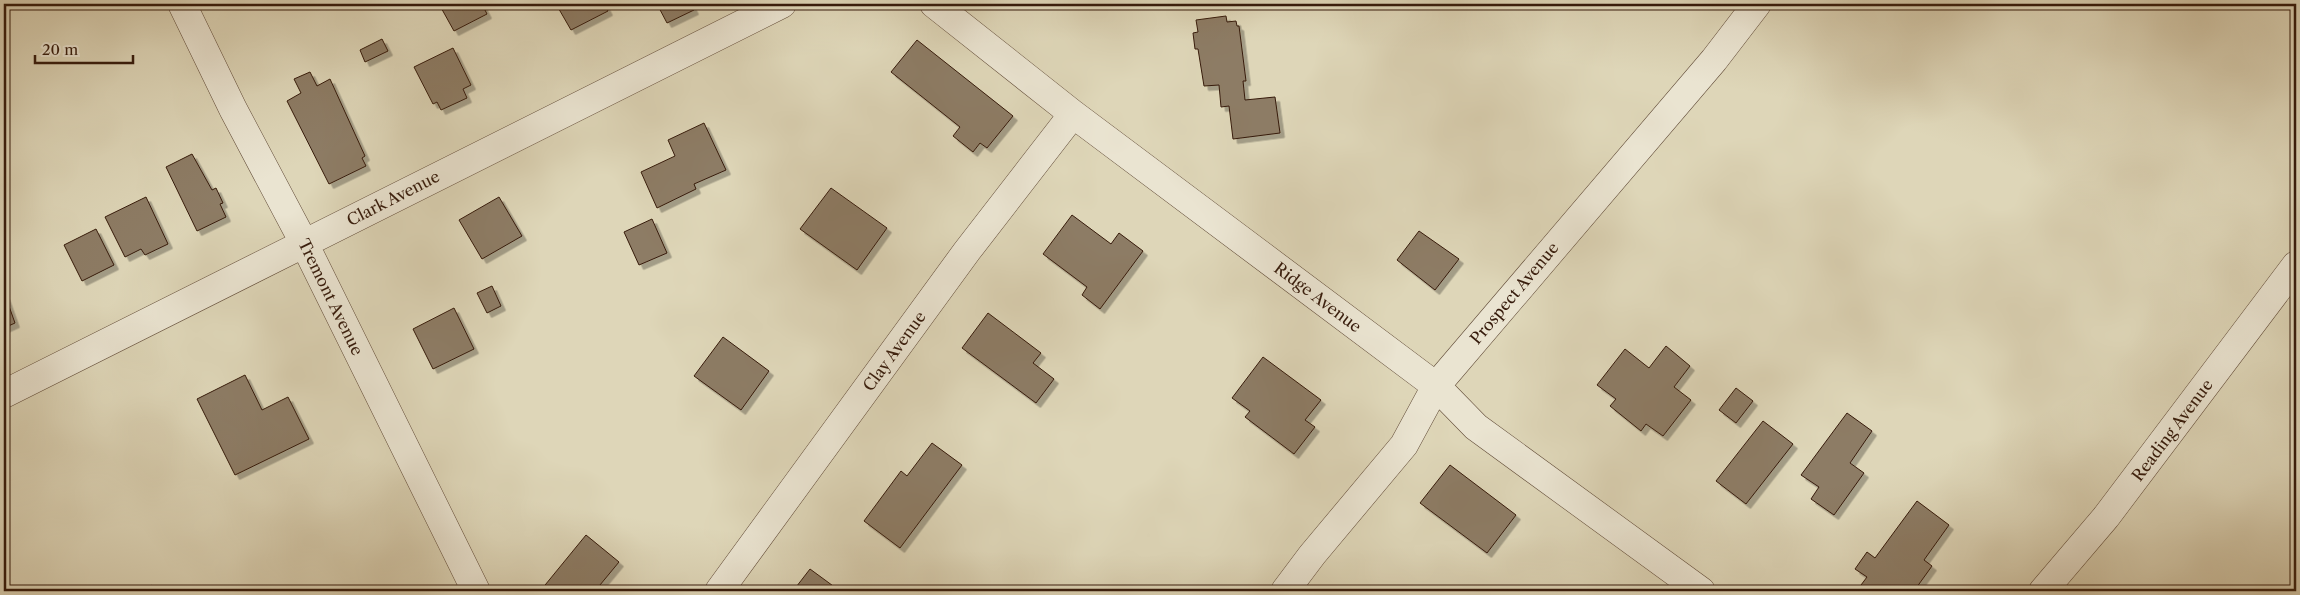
<svg xmlns="http://www.w3.org/2000/svg" width="2300" height="595" font-family="'Libre Caslon Text',serif">
  <style>
    .building { fill: #8d7c65; stroke: #361b0c; filter: url(#shadow) }
    .lines { fill: none; stroke-linecap: round; stroke-linejoin: round }
    .minor-casing { stroke: #604a37; stroke-width: 29 }
    .minor { stroke: #eae4d1; stroke-width: 28 }
    .labels { text-anchor: middle; stroke-width: 5; stroke-linejoin: round; paint-order: stroke }
    .street-label { font-size: 16px; fill: #361b0c; stroke: #eae4d1 }
  </style>
  <defs>
    <filter id="shadow"><feDropShadow dx="4.5" dy="4.5" stdDeviation="0" flood-color="#0004"/></filter>
  </defs>
  <rect width="100%" height="100%" fill="#ded6b8"/>
  <filter id="stains"><feTurbulence type="fractalNoise" baseFrequency=".004" numOctaves="4"/><feColorMatrix values="0 0 0 0 .2 0 0 0 0 .09 0 0 0 0 .02 0 0 0 .5 -.17"/></filter>
  <radialGradient id="worn" r=".72"><stop offset=".6" stop-color="#630" stop-opacity="0"/><stop offset="1" stop-color="#630" stop-opacity=".3"/></radialGradient>
  <path class="building" d="M439 4H482L487 14 454 31Z
    M556 4H607L605 5 608 11 571 30Z
    M657 4H691L694 10 667 23Z
    M1226 16 1227 22 1236 21 1237 26H1239L1246 81H1243L1245 100 1275 97 1280 133 1233 139 1229 106 1221 107 1219 85 1204 86 1198 49H1195L1193 33 1198 32 1196 20Z
    M382 39 388 51 365 62 360 50Z
    M917 40 1013 116 987 148 980 143 973 152 953 136 960 127 891 72Z
    M453 48 471 85 463 89 467 98 441 110 437 102 433 104 414 67Z
    M310 72 317 86 330 79 365 156 362 158 366 166 329 184 287 101 301 93 294 79Z
    M704 123 726 170 694 184 696 189 657 208 641 172 675 156 668 140Z
    M192 154 212 190 216 188 223 203 220 204 226 217 197 231 166 167Z
    M831 188 887 228 857 270 800 229Z
    M146 197 168 244 145 255 141 249 125 257 105 217Z
    M499 197 522 236 482 259 459 220Z
    M1072 215 1111 244 1119 233 1143 251 1100 309 1082 295 1087 287 1043 254Z
    M652 219 667 253 639 265 624 232Z
    M96 229 114 265 82 281 64 245Z
    M1419 231 1459 259 1435 290 1397 260Z
    M492 286 501 306 487 313 477 293Z
    M5 295 15 323 4 328V296Z
    M454 308 474 349 433 369 413 329Z
    M988 313 1041 353 1033 363 1054 379 1036 403 962 348Z
    M723 337 769 371 741 410 694 376Z
    M1666 346 1690 366 1674 387 1691 400 1663 436 1646 424 1641 431 1610 406 1616 399 1597 385 1625 349 1649 368Z
    M1263 357 1321 400 1305 420 1315 427 1294 454 1245 417 1250 411 1232 398Z
    M245 375 262 410 288 397 309 439 235 475 197 399Z
    M1736 388 1753 401 1736 423 1719 410Z
    M1847 413 1872 431 1850 463 1864 473 1834 515 1811 499 1819 487 1801 475Z
    M1763 421 1793 444 1746 504 1716 481Z
    M932 443 962 465 900 548 864 521 901 471 907 476Z
    M1450 465 1516 515 1487 553 1420 503Z
    M1917 501 1949 525 1924 560 1932 566 1914 591 1905 586 1901 591H1861L1858 589 1867 577 1855 569 1867 552 1875 558Z
    M586 535 619 562 595 591H543L541 590Z
    M810 569 840 591H793Z
    M151 585 158 591H146Z"/>
  <g class="lines">
    <g class="minor-casing">
      <path id="minor" d="M182 4 233 109 304 243 476 591
        M934 4 1073 114 1436 386 1476 427 1701 591
        M4 394 782 4
        M719 591 967 251 1073 114
        M1285 591 1312 555 1404 445 1436 386 1714 60 1757 4
        M2043 591 2106 517 2296 265"/>
    </g>
    <use href="#minor" class="minor"/>
  </g>
  <g class="labels">
    <g class="street-label">
      <text transform="translate(393 198) rotate(-27)" y="6">Clark Avenue</text>
      <text transform="translate(1514 293) rotate(-50)" y="6">Prospect Avenue</text>
      <text transform="translate(331 297) rotate(64)" y="6">Tremont Avenue</text>
      <text transform="translate(1318 297) rotate(37)" y="6">Ridge Avenue</text>
      <text transform="translate(894 351) rotate(-54)" y="6">Clay Avenue</text>
      <text transform="translate(2172 430) rotate(-53)" y="6">Reading Avenue</text>
    </g>
  </g>
  <rect width="2300" height="595" fill="none" stroke="#ded6b8" stroke-width="20"/>
  <rect x="5" y="5" width="2290" height="585" fill="none" stroke="#361b0c" stroke-width="2.5"/>
  <rect x="10" y="10" width="2280" height="575" fill="none" stroke="#361b0c"/>
  <path d="M35 55v8h98v-8" fill="none" stroke="#361b0c" stroke-width="2.5"/>
  <text x="42" y="55" font-size="15" fill="#361b0c" stroke="#eae4d1" stroke-width="4" paint-order="stroke">20 m</text>
  <rect width="100%" height="100%" filter="url(#stains)"/>
  <rect width="100%" height="100%" fill="url(#worn)"/>
</svg>
